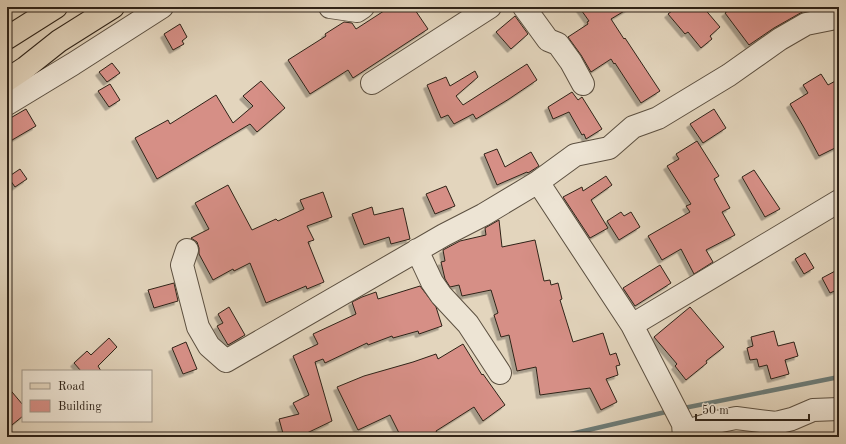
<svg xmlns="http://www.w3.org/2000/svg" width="846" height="444" font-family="'Old Standard TT',serif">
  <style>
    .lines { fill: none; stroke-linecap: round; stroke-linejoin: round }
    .stream { stroke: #6d7c78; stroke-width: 4.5 }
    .building { fill: #d68f86; stroke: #2f2318; filter: url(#shadow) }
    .minor-casing { stroke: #5c5041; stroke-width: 24 }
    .major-casing { stroke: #2f2318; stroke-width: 24 }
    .minor { stroke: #ede4d4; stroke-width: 22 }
    .major { stroke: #e3d5bd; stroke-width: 22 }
  </style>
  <defs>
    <filter id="shadow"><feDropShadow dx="-3.5" dy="3.5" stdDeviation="0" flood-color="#0004"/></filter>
  </defs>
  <rect width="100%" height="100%" fill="#e3d5bd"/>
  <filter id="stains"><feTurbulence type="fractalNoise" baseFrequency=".005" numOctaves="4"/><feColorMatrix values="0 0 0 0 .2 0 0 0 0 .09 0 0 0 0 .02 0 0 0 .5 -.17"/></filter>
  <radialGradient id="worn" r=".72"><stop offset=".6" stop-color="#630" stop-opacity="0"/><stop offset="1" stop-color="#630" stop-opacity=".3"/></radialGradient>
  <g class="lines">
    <path class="stream" d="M684 408 839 377
      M558 437 670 411"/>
  </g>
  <path class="building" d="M390 7H413L428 29 353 78 348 70 310 94 288 60 326 36 325 34 344 22 352 23 356 29Z
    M579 7H631L611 19 624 39 625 38 660 91 641 103 615 63 614 64 611 59 591 72 581 55 568 37 588 24 587 22 589 21Z
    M677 7H703L720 27 710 36 712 39 701 48 688 32 685 34 668 14Z
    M733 7H811L774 28 749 45 725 13Z
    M515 16 528 34 511 49 496 32Z
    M180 24 187 37 182 41 184 44 173 50 164 34Z
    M112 63 120 73 107 82 99 72Z
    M527 64 537 80 509 99 476 119 473 114 454 124 448 115 441 118 427 85 446 77 450 86 475 71 478 77 456 96 463 105Z
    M821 74 828 85 839 79V146L819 156 803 126 790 104 808 93 803 85Z
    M261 81 285 108 257 132 250 124 157 179 135 138 168 120 170 124 216 95 233 123 253 106 243 96Z
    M110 84 120 100 109 107 98 91Z
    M572 92 578 100 582 97 602 129 586 139 584 134 582 135 569 112 553 119 548 107Z
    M26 109 36 126 7 143V120Z
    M714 109 726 128 703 143 690 124Z
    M697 141 719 176 714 179 730 208 722 212 735 235 706 250 713 262 694 274 681 249 662 260 648 236 690 212 686 206 691 204 667 166 679 159 676 154Z
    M497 149 505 167 531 152 539 166 528 173 527 172 497 185 484 154Z
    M20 169 27 179 15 187 8 177Z
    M754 170 780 209 765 217 742 177Z
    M606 176 612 185 591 200 608 228 590 238 563 197 582 187 583 191Z
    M228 185 252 230 276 219 278 221 304 209 300 200 323 192 332 217 307 226 314 240 308 242 324 282 307 289 306 286 266 303 250 263 234 271 233 269 213 280 199 254V248L197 242 191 238 209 229 195 203Z
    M446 186 455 206 435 214 426 194Z
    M372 207 374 215 403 208 410 239 391 244 389 237 364 245 352 214Z
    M621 212 624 216 631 212 640 227 619 240 607 221Z
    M499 220 502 247 535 240 544 281 550 280 551 285 558 283 562 299 560 300 573 342 603 333 610 355 616 353 620 365 616 366 618 375 606 379 617 402 601 410 590 388 540 395 536 367 517 371 509 335 501 337 494 315 498 313 491 290 462 296 459 285 450 287 445 279 441 262 445 261 443 250 460 241 486 235 485 228Z
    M805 253 814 268 804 274 795 259Z
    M660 265 671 283 635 306 623 288Z
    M839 269V289L830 293 822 278Z
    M174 283 178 301 154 308 148 290Z
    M420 286 436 307 442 326 419 334 418 331 393 338 392 336 368 345 367 343 325 363 323 359 315 362 332 421 307 433 290 437H284L279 419 299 414 293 403 309 395 293 356 318 344 313 334 356 314 352 302 362 297 376 292 378 299Z
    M229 307 245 335 228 345 217 326 223 323 218 314Z
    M690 307 724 347 706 361 707 363 686 380 675 366 677 364 654 337Z
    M774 331 778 346 794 342 798 356 785 360 789 374 771 379 767 365 759 367 757 359 750 360 747 348 753 346 751 337Z
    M109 338 117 347 98 366 101 371H81L74 363 87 351 91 355Z
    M186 342 197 369 183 374 172 348Z
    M463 344 482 375 483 374 505 405 483 421 474 407 436 431 439 437H401L390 415 358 430 337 387 364 376 413 362 436 354 438 359Z
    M7 386 23 405V416L7 429Z"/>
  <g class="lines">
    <g class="minor-casing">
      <path id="minor" d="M330 7 357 11 363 7
        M524 7 548 40 558 44 571 62 583 84
        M372 83 490 7
        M7 104 73 64 162 7
        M538 182 632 325 683 424 684 437
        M187 250 182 265 198 327 209 346 226 361 444 235 483 215 538 182 575 155 609 148 633 127 658 118 729 75 780 39 806 24 831 19
        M417 250 432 282 441 295 468 324 500 373
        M632 325 839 201
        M684 432 716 422 736 418 776 423 792 419 813 410 839 409"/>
    </g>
    <g class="major-casing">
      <path id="major" d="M7 38 56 7
        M7 80 25 68 59 41 113 7"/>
    </g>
    <use href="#minor" class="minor"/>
    <use href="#major" class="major"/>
  </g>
  <rect width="846" height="444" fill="none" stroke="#e3d5bd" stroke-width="24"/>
  <rect x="8" y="8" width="830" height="428" fill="none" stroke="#2f2318" stroke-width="2"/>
  <rect x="12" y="12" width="822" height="420" fill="none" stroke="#2f2318"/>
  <rect x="22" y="370" width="130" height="52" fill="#ede4d4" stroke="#a19789"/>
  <rect x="30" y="383" width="20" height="6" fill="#e3d5bd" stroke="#a19789"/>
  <text x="58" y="390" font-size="12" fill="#2f2318">Road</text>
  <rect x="30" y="400" width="20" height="12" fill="#d68f86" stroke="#a19789"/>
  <text x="58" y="410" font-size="12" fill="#2f2318">Building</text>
  <path d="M696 414v6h113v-6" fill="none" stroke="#2f2318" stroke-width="2"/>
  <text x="702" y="414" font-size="12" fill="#2f2318" stroke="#ede4d4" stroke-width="3" paint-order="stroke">50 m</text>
  <rect width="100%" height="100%" filter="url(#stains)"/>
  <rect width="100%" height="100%" fill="url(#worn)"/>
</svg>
